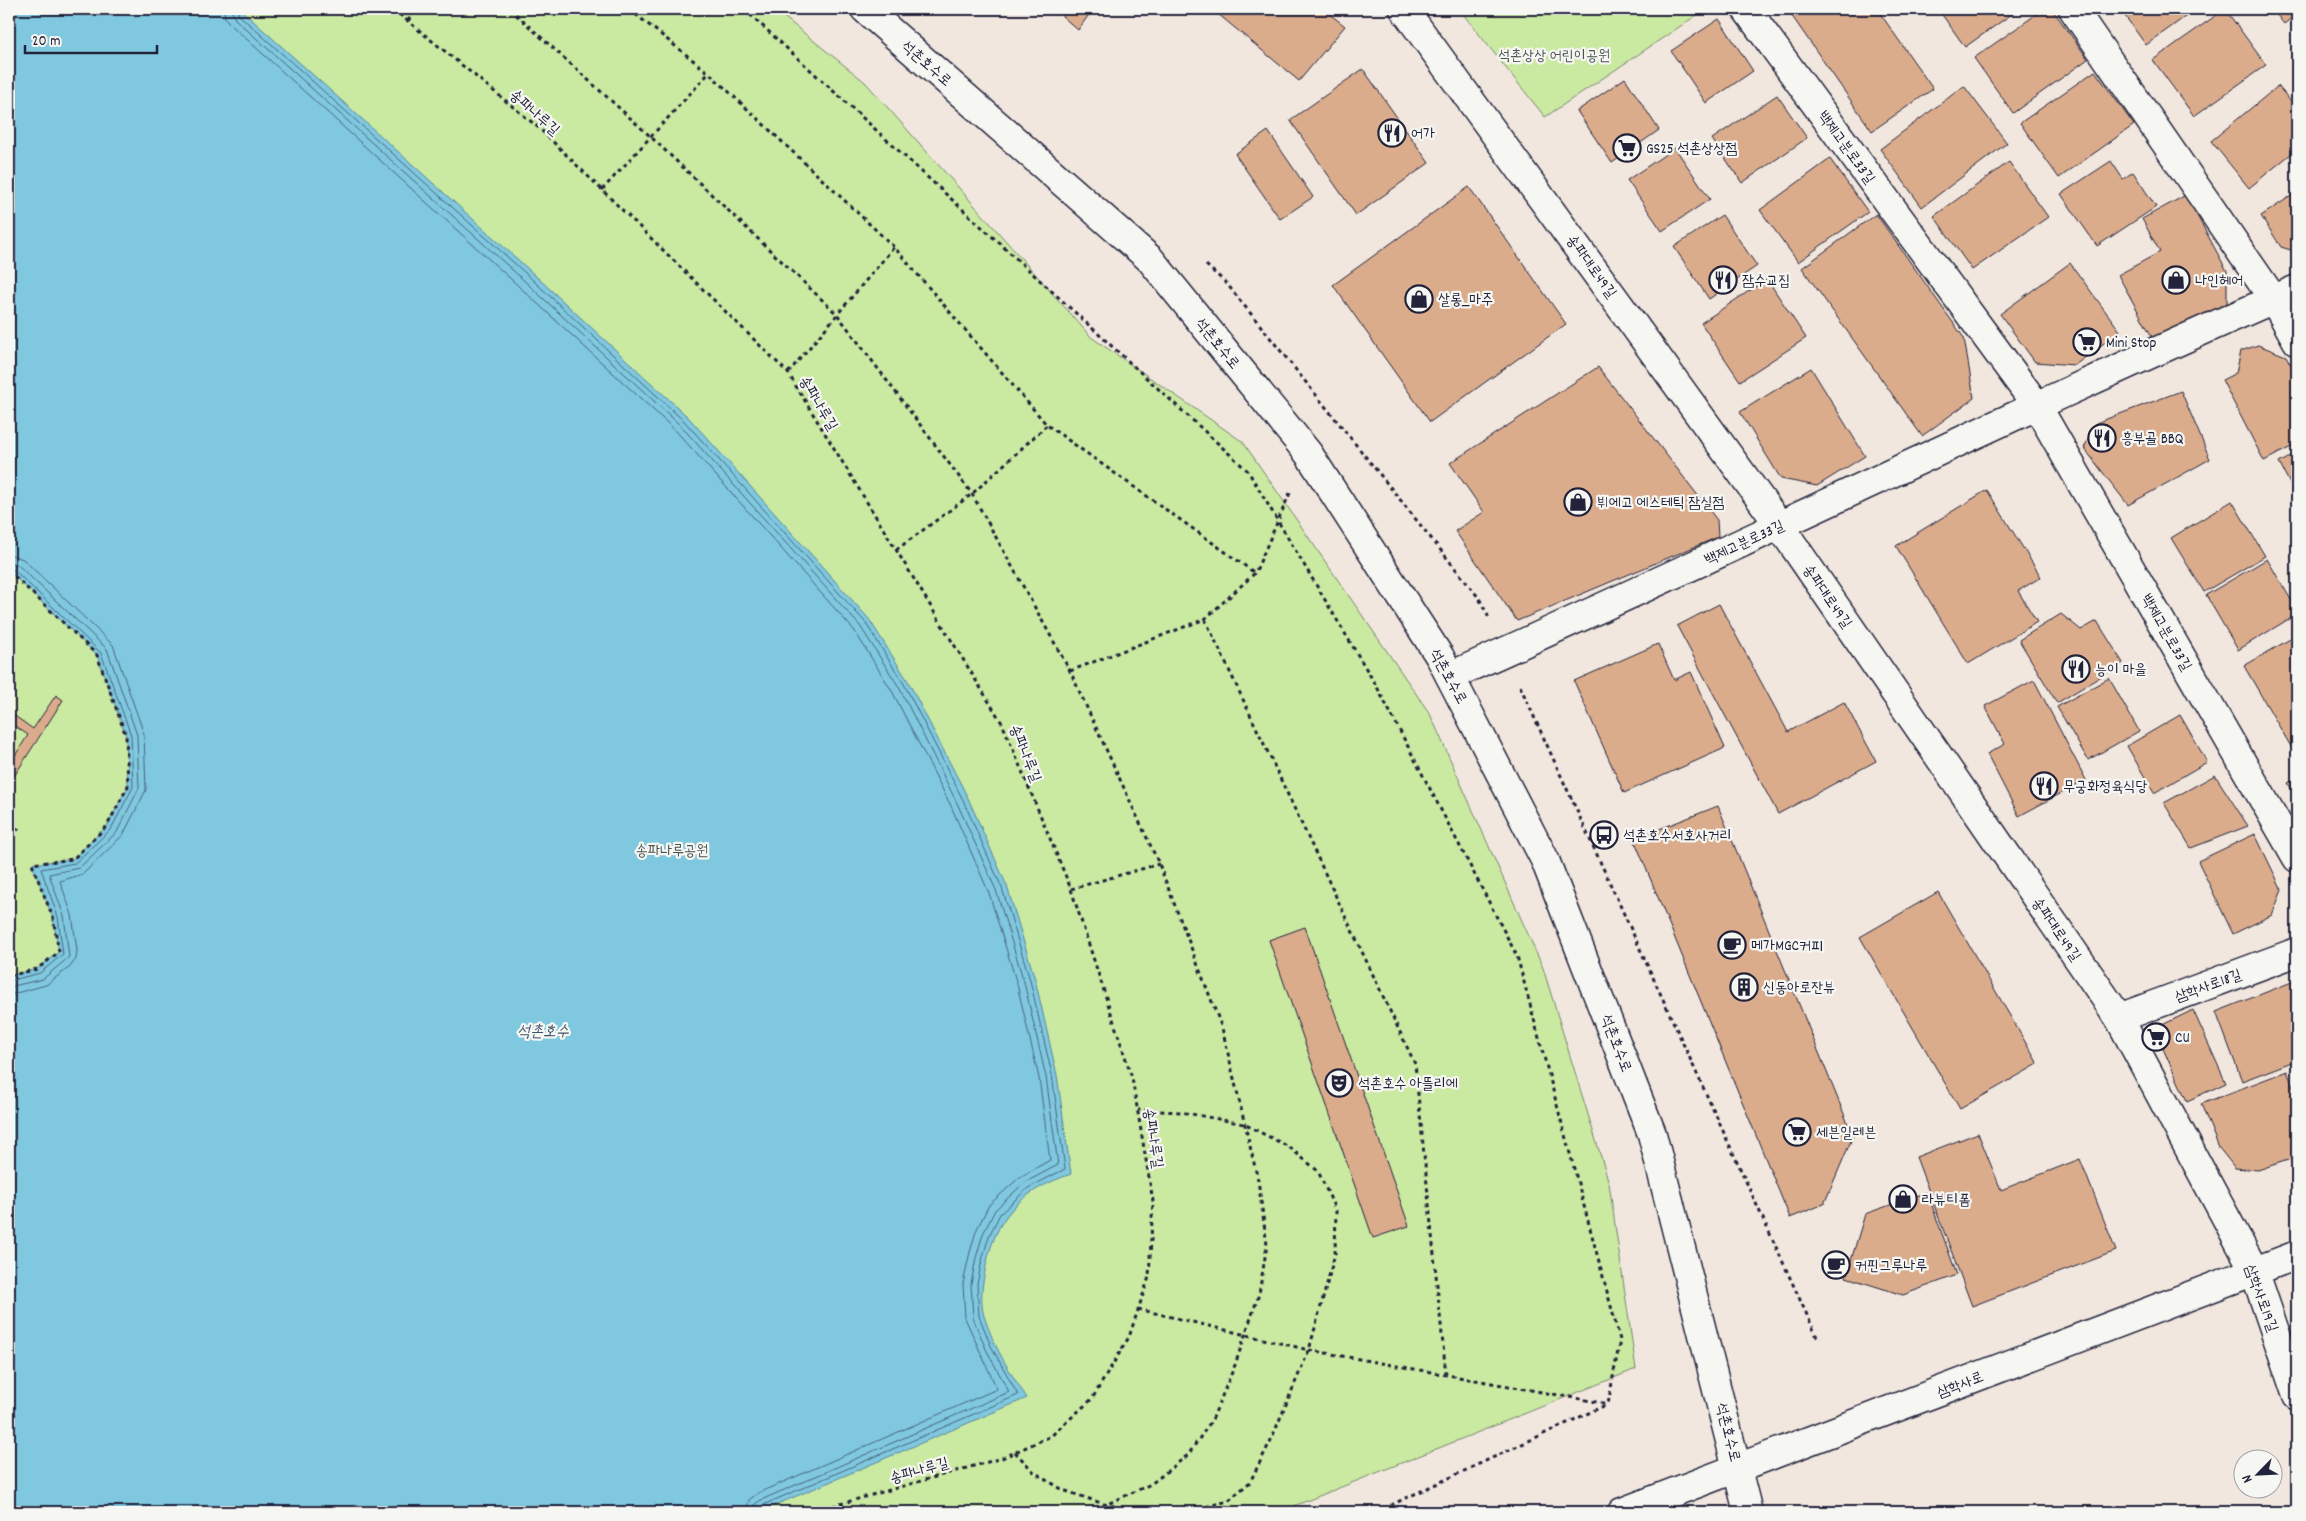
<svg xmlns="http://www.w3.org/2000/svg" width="2306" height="1521" font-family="Dekko,'Poor Story',sans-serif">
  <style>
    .green { fill: #cae9a1; stroke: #76866e }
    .water { fill: #7fc8df; stroke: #5a869d }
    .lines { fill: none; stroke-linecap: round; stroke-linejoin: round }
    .shore { stroke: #47647d; stroke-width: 1 }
    .building { fill: #dbac8c; stroke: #22223b }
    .minor-casing { stroke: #22223b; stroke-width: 31 }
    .tertiary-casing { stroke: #22223b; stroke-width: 31 }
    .path { stroke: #22223b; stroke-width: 3; stroke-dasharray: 4 4; stroke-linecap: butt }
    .minor { stroke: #f6f6f2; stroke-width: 28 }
    .tertiary { stroke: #f6f6f2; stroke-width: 28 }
    .labels { text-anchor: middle; stroke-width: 4.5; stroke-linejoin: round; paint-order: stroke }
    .park-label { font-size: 15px; fill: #4c5454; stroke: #f6f6f2 }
    .street-label { font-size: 15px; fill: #22223b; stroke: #f6f6f2 }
    .poi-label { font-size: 15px; fill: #22223b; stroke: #f6f6f2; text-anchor: start }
    .water-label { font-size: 16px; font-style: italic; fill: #3e546c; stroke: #f6f6f2 }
  </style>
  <rect width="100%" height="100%" fill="#f1e7de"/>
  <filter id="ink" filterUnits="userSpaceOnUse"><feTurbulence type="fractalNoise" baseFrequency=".02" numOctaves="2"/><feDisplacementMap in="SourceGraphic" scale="10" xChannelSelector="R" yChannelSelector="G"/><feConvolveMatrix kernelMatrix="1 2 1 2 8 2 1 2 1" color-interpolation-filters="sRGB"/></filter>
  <g filter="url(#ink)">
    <path class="green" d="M9 9H774L865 82 1091 337 1243 442 1430 714 1543 968 1609 1183 1636 1369 1279 1512H9Z
      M1459 9H1706L1545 117Z"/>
    <path class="water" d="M9 9H240L526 267 689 418 869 619 908 681 968 798 1007 886 1035 979 1057 1075 1071 1174C1019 1192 995 1217 985 1271 982 1285 980 1303 984 1316 993 1345 1010 1373 1027 1398L759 1512H9V976L37 969 59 952 53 918 32 864 73 859 107 826 128 786 126 736 97 655 9 571Z"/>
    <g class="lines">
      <path class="shore" d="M224 9 225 18 230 24 513 281 676 431 854 630 892 691 951 806 989 893 1017 984 1039 1078 1050 1160 1020 1177 989 1205 976 1231 969 1256 963 1284 965 1318 997 1389 758 1493 749 1500 746 1512
        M231 9 235 19 518 275 681 426 860 626 899 687 957 803 996 890 1024 982 1046 1077 1058 1165 1024 1183 995 1210 983 1234 976 1258 971 1284 973 1318 986 1349 1009 1392 761 1500 755 1504 753 1512
        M237 9 239 15 523 271 685 422 865 622 904 684 963 800 1002 888 1030 980 1052 1075 1065 1169 1028 1188 1000 1214 989 1236 982 1260 977 1284 979 1316 991 1346 1018 1395 763 1505 760 1512
        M9 554 23 559 113 645 144 734 146 790 123 835 83 874 60 881 72 915 77 950 76 959 70 967 46 985 9 995
        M9 562 18 565 107 649 137 735 139 788 117 832 79 868 49 874 64 916 69 957 43 979 9 987
        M9 568 14 570 101 653 131 735 133 787 111 829 75 863 41 869 58 917 63 954 40 973 9 981"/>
    </g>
    <path class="building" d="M1054 9H1093L1078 30Z
      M1212 9H1323L1345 26 1299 81Z
      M1787 9H1877L1933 89 1872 131Z
      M1938 9H2019L1965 47Z
      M2044 9H2052L2088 59 2013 113 1974 58Z
      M2120 9H2196L2146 45Z
      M2225 9 2266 65 2194 116 2153 60Z
      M2272 9H2297V14L2284 24Z
      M1719 19 1753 71 1706 103 1671 51Z
      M1363 69 1429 163 1356 215 1290 120Z
      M2095 71 2134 125 2059 178 2020 123Z
      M1625 78 1659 130 1612 163 1577 111Z
      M1964 86 2007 143 1922 207 1880 149Z
      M2278 86 2297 109V149L2249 188 2211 141Z
      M1777 95 1807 138 1742 183 1712 139Z
      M1268 131 1313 197 1280 219 1235 154Z
      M1675 148 1710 199 1662 231 1627 180Z
      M1830 159 1868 212 1798 262 1760 210Z
      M2111 161 2123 179 2133 172 2156 207 2097 246 2061 194Z
      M2009 162 2048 217 1972 270 1934 216Z
      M1469 187 1566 324 1430 422 1333 285Z
      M2297 192V252L2281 247 2261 216Z
      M2186 195 2227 271V306L2156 344 2118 275 2160 252 2142 219Z
      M1876 214 1964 338 1974 398 1922 436 1802 268Z
      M1722 215 1757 266 1709 299 1674 247Z
      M2070 263 2120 331 2075 365 2035 362 2000 314Z
      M1767 279 1806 338 1740 381 1701 323Z
      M2258 345 2286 356 2297 376V444L2264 461 2222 380 2236 373 2241 351Z
      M1598 367 1717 520 1718 537 1517 621 1455 531 1484 512 1450 463Z
      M1811 368 1865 456 1817 486 1781 479 1740 412Z
      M2181 391 2210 459 2128 505 2084 448 2096 423Z
      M2297 453V497L2279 463Z
      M1987 490 2041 577 2018 591 2037 622 1968 664 1896 546Z
      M2232 501 2265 556 2204 592 2171 538Z
      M2267 559 2297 610V614L2238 650 2206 595Z
      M1719 604 1788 732 1844 702 1876 761 1778 814 1677 626Z
      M2061 614 2081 630 2097 621 2123 663 2057 703 2019 640Z
      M2297 635V757L2244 666Z
      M1658 644 1674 680 1691 672 1725 748 1624 793 1574 681Z
      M2109 678 2139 731 2088 760 2057 707Z
      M2034 680 2086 780 2019 816 1987 754 2005 744 1985 706Z
      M56 695 63 700 9 784V765L28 735 9 722V712L33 729Z
      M2180 715 2207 762 2154 793 2127 746Z
      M2215 775 2248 826 2191 848 2164 803Z
      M2297 778V799L2288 783Z
      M1718 806 1853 1136 1824 1204 1790 1218 1634 839Z
      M2255 834 2282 890 2272 915 2233 934 2198 861Z
      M1938 892 2038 1064 1960 1109 1860 937Z
      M1305 927 1409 1226 1373 1238 1269 940Z
      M2297 980V1060L2242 1081 2216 1012Z
      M2193 1010 2226 1083 2187 1101 2154 1029Z
      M2287 1071 2297 1097V1157L2258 1170 2235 1168 2219 1148 2201 1104Z
      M1978 1133 2001 1190 2080 1159 2116 1251 1972 1306 1916 1157Z
      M1927 1192 1957 1275 1903 1295 1846 1277 1865 1214Z"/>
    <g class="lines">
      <g class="minor-casing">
        <path id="minor" d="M1404 9 1780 526 2119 1018 2254 1270 2297 1396
          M1746 9 2037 406 2297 858
          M2073 9 2274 300 2297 341
          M1450 676C1734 550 2012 413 2297 289
          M2119 1018 2297 952"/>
      </g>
      <g class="tertiary-casing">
        <path id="tertiary" d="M865 9 1150 259 1308 453 1440 657 1545 860 1652 1134 1748 1512
          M1622 1512 2297 1255"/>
      </g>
      <path class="path" d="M393 9 539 128 788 373 1002 723 1071 889 1132 1078 1153 1201 1149 1277 1129 1337 1092 1399 1051 1436 1002 1458 812 1512
        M510 9 650 136 837 314 972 494 1070 671 1159 864 1222 1028 1258 1180 1267 1245 1259 1294 1235 1365 1212 1420 1188 1455 1151 1484 1090 1512
        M629 9 709 73 894 247 1047 425 1255 573
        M744 9 1248 471 1377 687 1517 956 1620 1340 1608 1404
        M408 21 416 9
        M602 190 709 73
        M1206 265 1227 284 1479 598 1489 618
        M788 373 894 247
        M896 550 972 494 1047 425
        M9 571 97 655 126 736 128 786 107 826 73 859 32 864 53 918 59 952 37 969 9 976
        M1205 619 1415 1064 1446 1375
        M1070 671 1205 619 1255 573 1290 493
        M1520 686 1817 1337
        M9 824 21 831
        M1071 889 1159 864
        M1138 1309 1309 1350 1608 1404
        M1015 1452 1034 1472 1063 1490 1107 1505 1146 1511H1190L1228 1501 1250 1482 1271 1440 1309 1350 1335 1254 1336 1211 1318 1171 1289 1147 1244 1124 1181 1112 1138 1110
        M1376 1512 1608 1404"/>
      <use href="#minor" class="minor"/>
      <use href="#tertiary" class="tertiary"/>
    </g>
  </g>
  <defs>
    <g id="restaurant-ring" transform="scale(1.4375)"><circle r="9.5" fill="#f6f6f2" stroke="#22223b" stroke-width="1.5"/><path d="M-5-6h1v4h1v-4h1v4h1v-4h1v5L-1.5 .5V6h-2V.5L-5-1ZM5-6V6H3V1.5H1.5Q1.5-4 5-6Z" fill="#22223b"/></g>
    <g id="supermarket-ring" transform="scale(1.4375)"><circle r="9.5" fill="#f6f6f2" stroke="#22223b" stroke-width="1.5"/><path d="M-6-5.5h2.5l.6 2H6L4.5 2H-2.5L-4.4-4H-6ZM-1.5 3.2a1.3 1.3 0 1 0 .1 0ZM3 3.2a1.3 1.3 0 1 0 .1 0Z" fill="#22223b"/></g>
    <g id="shop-ring" transform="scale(1.4375)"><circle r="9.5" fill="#f6f6f2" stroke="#22223b" stroke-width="1.5"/><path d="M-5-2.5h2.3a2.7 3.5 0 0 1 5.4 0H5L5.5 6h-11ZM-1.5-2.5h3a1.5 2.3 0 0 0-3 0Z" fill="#22223b"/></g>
    <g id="bus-ring" transform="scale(1.4375)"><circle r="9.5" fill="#f6f6f2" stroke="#22223b" stroke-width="1.5"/><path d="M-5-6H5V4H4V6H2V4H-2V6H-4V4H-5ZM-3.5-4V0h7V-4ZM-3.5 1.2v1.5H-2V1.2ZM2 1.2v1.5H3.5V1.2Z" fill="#22223b"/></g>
    <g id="cafe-ring" transform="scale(1.4375)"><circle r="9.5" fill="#f6f6f2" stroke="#22223b" stroke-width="1.5"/><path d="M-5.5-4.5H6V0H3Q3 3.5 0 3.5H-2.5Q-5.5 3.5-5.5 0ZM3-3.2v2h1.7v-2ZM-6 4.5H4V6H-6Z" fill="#22223b"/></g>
    <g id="building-ring" transform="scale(1.4375)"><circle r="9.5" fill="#f6f6f2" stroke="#22223b" stroke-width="1.5"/><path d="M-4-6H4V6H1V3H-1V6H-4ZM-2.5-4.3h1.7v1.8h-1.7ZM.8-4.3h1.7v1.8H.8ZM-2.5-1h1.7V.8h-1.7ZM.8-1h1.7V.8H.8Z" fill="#22223b"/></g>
    <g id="theatre-ring" transform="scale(1.4375)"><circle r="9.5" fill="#f6f6f2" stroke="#22223b" stroke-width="1.5"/><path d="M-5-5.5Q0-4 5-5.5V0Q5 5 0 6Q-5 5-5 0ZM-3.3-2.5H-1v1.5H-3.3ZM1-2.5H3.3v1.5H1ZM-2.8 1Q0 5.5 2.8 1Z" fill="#22223b"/></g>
  </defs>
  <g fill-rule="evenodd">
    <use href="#restaurant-ring" x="1392" y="133"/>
    <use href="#supermarket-ring" x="1627" y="148"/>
    <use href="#restaurant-ring" x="1723" y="280"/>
    <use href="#shop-ring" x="2176" y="280"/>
    <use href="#shop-ring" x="1419" y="299"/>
    <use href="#supermarket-ring" x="2087" y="342"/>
    <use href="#restaurant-ring" x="2102" y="438"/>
    <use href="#shop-ring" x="1578" y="502"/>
    <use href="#restaurant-ring" x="2076" y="669"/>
    <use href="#restaurant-ring" x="2044" y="786"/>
    <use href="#bus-ring" x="1604" y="835"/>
    <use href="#cafe-ring" x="1732" y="945"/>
    <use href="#building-ring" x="1744" y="987"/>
    <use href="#supermarket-ring" x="2156" y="1037"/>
    <use href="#theatre-ring" x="1339" y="1083"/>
    <use href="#supermarket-ring" x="1797" y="1132"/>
    <use href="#shop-ring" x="1903" y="1199"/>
    <use href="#cafe-ring" x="1836" y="1265"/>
  </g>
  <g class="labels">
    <g class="park-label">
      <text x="1554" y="60">석촌상상 어린이공원</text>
      <text x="672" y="855">송파나루공원</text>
    </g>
    <g class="street-label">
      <text transform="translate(927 63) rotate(41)" y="5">석촌호수로</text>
      <text transform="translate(535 112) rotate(41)" y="5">송파나루길</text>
      <text transform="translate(1847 147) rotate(54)" y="5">백제고분로33길</text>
      <text transform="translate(1592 266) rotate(54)" y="5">송파대로49길</text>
      <text transform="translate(1218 343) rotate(51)" y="5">석촌호수로</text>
      <text transform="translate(819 403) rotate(59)" y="5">송파나루길</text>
      <text transform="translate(1744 542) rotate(-25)" y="5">백제고분로33길</text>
      <text transform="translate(1828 596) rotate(55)" y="5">송파대로49길</text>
      <text transform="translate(2167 632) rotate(60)" y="5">백제고분로33길</text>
      <text transform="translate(1449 676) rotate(61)" y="5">석촌호수로</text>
      <text transform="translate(1026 753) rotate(68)" y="5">송파나루길</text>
      <text transform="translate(2057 929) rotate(55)" y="5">송파대로49길</text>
      <text transform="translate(2208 985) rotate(-20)" y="5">삼학사로18길</text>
      <text transform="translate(1617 1043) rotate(69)" y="5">석촌호수로</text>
      <text transform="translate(1154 1138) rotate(81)" y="5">송파나루길</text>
      <text transform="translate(2262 1298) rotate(70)" y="5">삼학사로19길</text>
      <text transform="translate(1960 1384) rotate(-21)" y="5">삼학사로</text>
      <text transform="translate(1729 1432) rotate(76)" y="5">석촌호수로</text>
      <text transform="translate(919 1470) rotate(-16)" y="5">송파나루길</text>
    </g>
    <g class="poi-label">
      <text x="1411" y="138">어가</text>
      <text x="1646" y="153">GS25 석촌상상점</text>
      <text x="1742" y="285">잠수교집</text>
      <text x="2195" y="285">나인헤어</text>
      <text x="1438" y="304">살롱_마주</text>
      <text x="2106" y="347">Mini Stop</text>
      <text x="2121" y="443">흥부골 BBQ</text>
      <text x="1597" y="507">뷔에고 에스테틱 잠실점</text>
      <text x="2095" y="674">능이 마을</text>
      <text x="2063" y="791">무궁화정육식당</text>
      <text x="1623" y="840">석촌호수서호사거리</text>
      <text x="1751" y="950">메가MGC커피</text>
      <text x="1763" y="992">신동아로잔뷰</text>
      <text x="2175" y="1042">CU</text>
      <text x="1358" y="1088">석촌호수 아뜰리에</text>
      <text x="1816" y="1137">세븐일레븐</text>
      <text x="1922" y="1204">라뷰티폼</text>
      <text x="1855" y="1270">커핀그루나루</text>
    </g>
    <g class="water-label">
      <text x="543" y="1036">석촌호수</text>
    </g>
  </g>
  <rect width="2306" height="1521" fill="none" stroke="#f6f6f2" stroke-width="30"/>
  <rect x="15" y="15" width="2276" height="1491" fill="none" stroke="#22223b" stroke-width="2" filter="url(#ink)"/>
  <g transform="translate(2258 1474) rotate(246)"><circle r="24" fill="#f6f6f2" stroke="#a1a1a9"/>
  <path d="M0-4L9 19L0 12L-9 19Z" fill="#22223b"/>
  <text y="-8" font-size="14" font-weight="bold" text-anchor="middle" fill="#22223b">N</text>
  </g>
  <path d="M25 45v8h132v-8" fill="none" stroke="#22223b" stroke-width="2.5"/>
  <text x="32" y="45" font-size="15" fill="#22223b" stroke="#f6f6f2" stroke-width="4" paint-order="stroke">20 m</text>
</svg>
